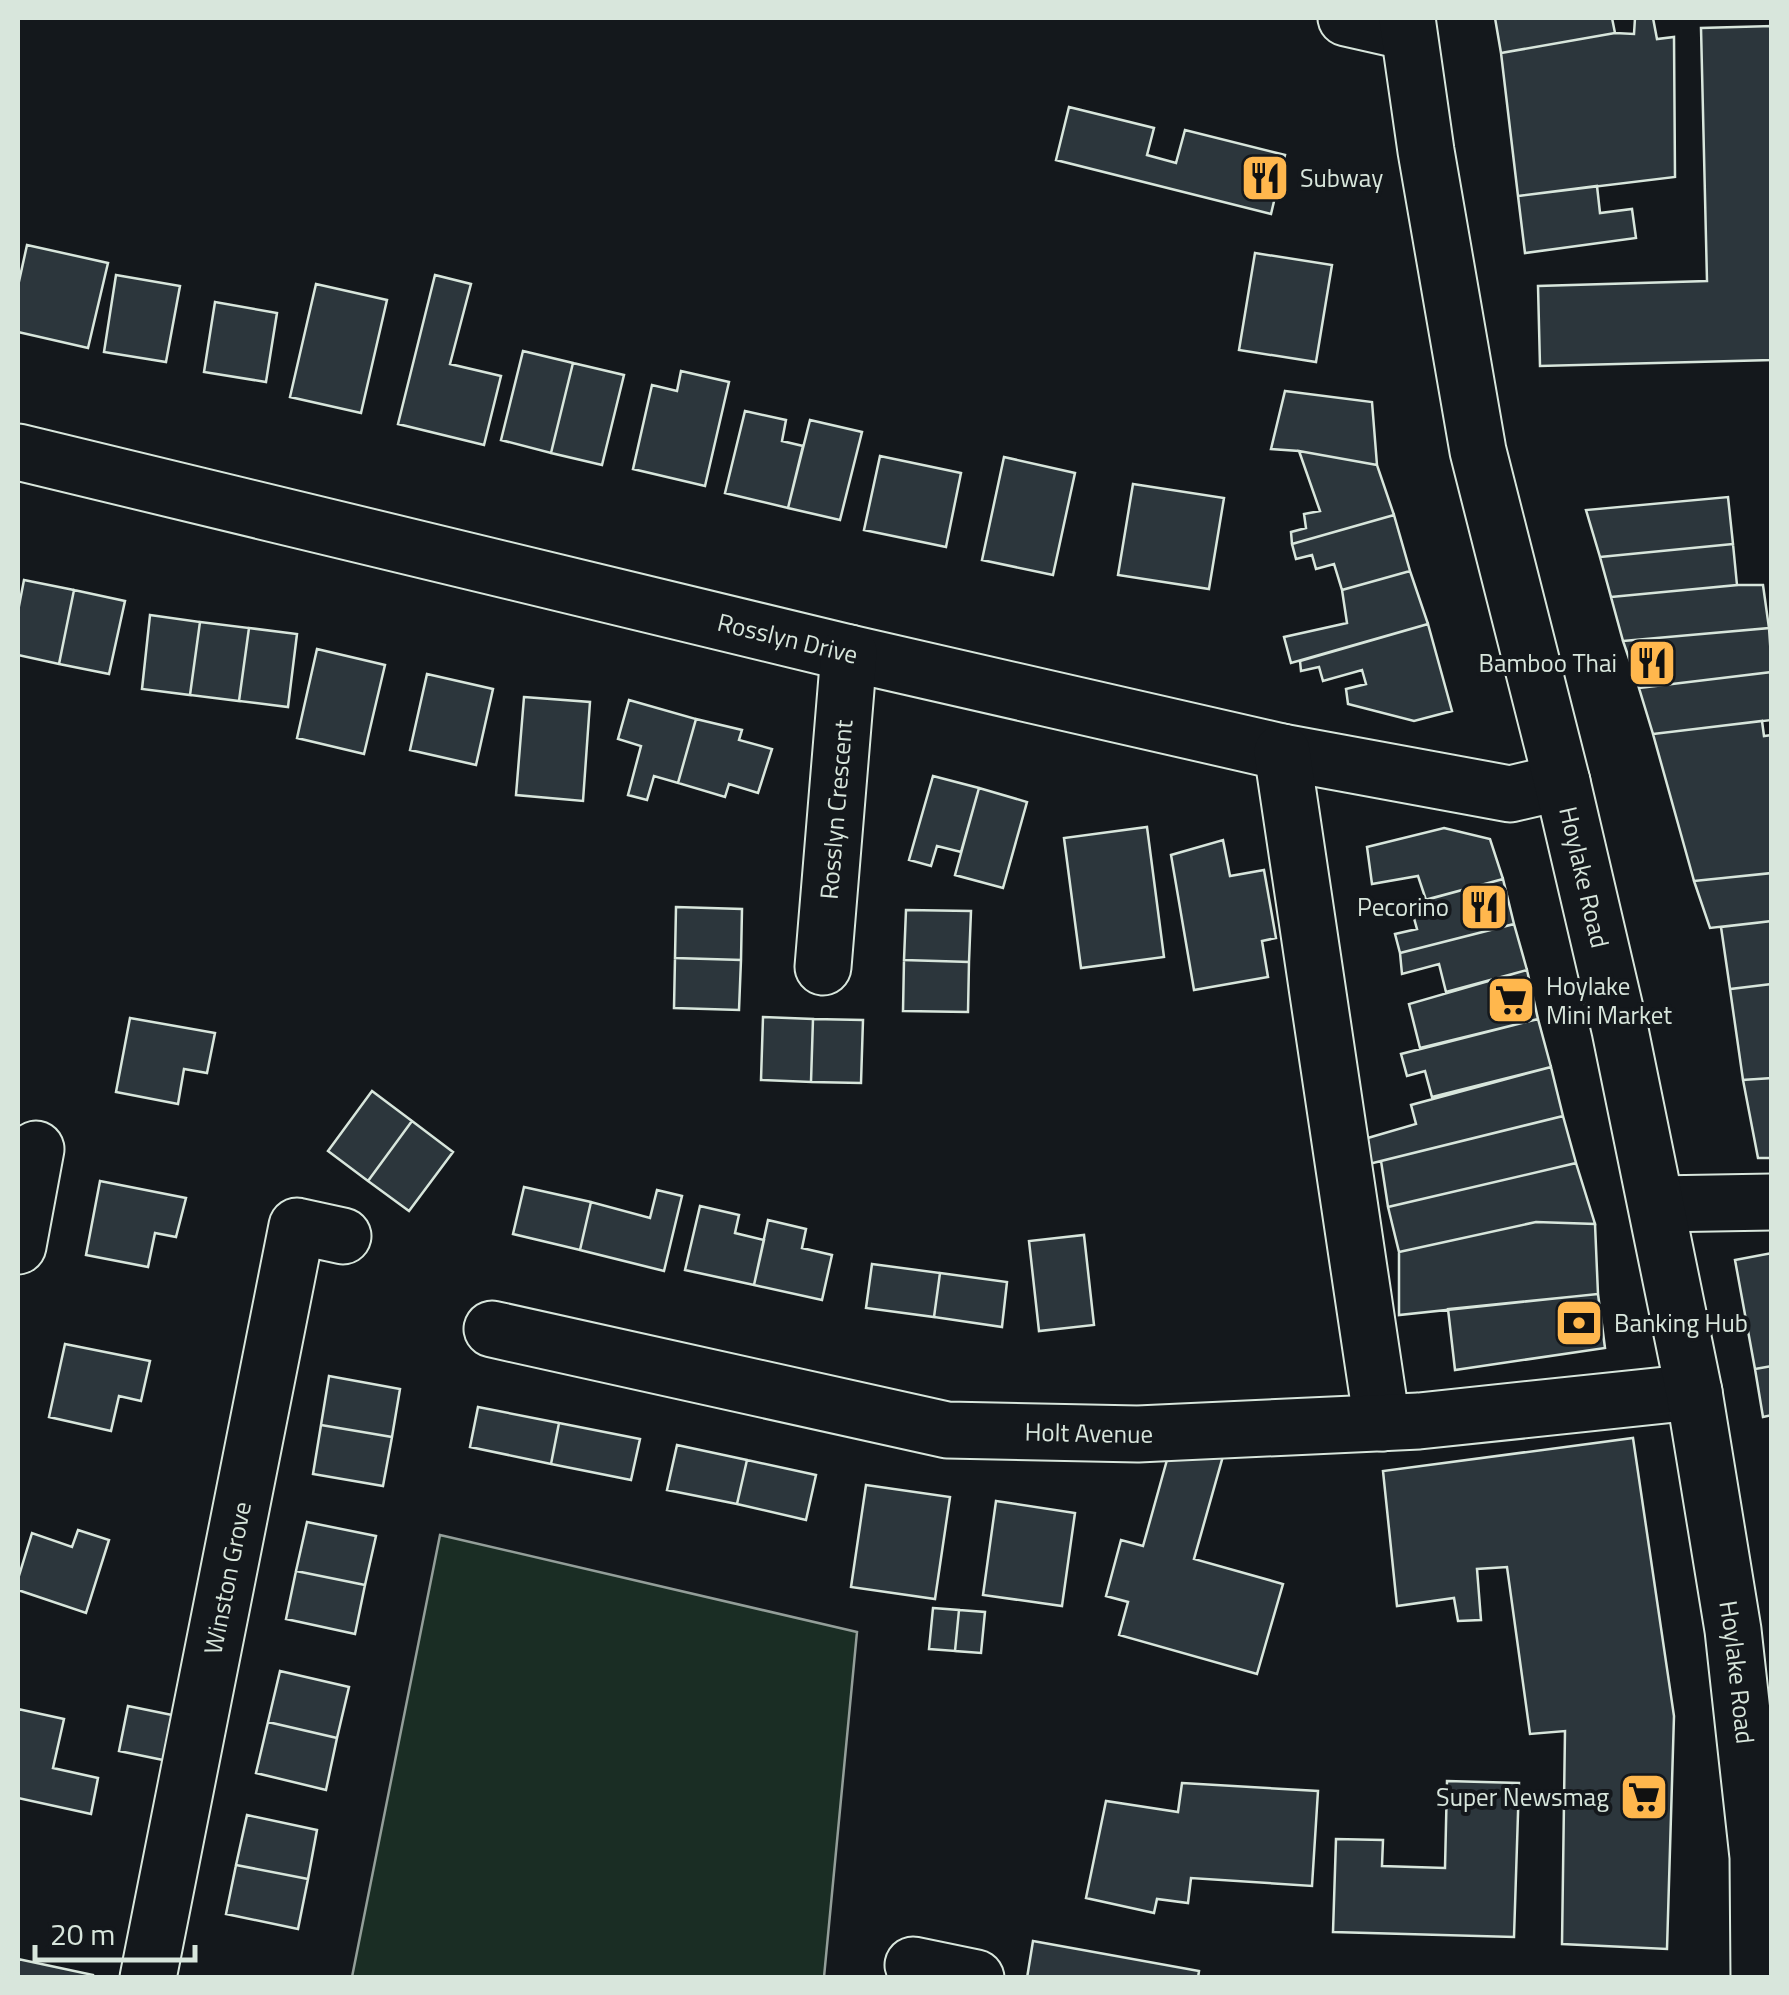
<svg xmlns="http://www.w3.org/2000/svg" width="1789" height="1995" font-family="'Titillium Web',sans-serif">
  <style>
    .green { fill: #1a2d24; stroke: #939e99; stroke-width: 2.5 }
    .building { fill: #2c363c; stroke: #d8e6dc; stroke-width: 2.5 }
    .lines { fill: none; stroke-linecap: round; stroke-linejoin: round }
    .minor-casing { stroke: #d8e6dc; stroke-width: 59 }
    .major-casing { stroke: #d8e6dc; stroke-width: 59 }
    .minor { stroke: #14181c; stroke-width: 55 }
    .major { stroke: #14181c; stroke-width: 55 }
    .labels { text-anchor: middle; stroke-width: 8; stroke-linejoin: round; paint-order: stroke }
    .poi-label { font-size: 25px; fill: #d8e6dc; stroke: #14181c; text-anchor: start }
    .street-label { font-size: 25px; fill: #d8e6dc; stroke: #14181c }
  </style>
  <rect width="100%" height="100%" fill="#14181c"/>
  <path class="green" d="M440 1535 857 1632 824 1977H352Z"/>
  <path class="building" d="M1495 18H1612L1615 33 1501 53Z
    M1635 18H1653L1657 39 1674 37 1675 177 1518 196 1501 53 1615 33 1634 34Z
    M1772 26V360L1540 366 1538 286 1707 281 1701 28Z
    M1069 107 1154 128 1147 155 1176 163 1185 130 1285 155 1271 214 1056 160Z
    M1597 186 1600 213 1632 209 1636 238 1525 253 1518 196Z
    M27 245 108 263 88 348 18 332V286Z
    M1255 253 1332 265 1316 362 1239 350Z
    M116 275 180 286 166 362 104 352Z
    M435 275 471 284 450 364 501 376 484 445 398 424Z
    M316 284 387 300 361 413 290 397Z
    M215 302 277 313 266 382 204 372Z
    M523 351 573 363 551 453 501 440Z
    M573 363 624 375 602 465 551 453Z
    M681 371 729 382 705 486 633 469 652 385 677 391Z
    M1285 391 1372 402 1377 465 1299 451 1271 449Z
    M745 411 786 420 782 441 803 446 788 508 725 493Z
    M810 420 862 432 840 520 788 508Z
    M1299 451 1377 465 1394 515 1292 544 1291 532 1306 528 1304 514 1320 511Z
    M880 456 961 473 946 547 864 530Z
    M1004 457 1075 473 1053 575 982 560Z
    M1133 484 1224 498 1209 589 1118 575Z
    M1728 497 1733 544 1600 557 1586 510Z
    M1394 515 1410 571 1342 590 1334 564 1316 569 1312 555 1296 559 1292 544Z
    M1733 544 1737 585 1611 597 1600 557Z
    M1410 571 1428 624 1291 663 1284 637 1347 623 1342 590Z
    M24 580 74 590 59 664 18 655V611Z
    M1737 585H1763L1769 628 1623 641 1611 597Z
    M74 590 125 601 109 674 59 664Z
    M150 615 200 622 190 695 142 689Z
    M200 622 249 628 239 701 190 695Z
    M1428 624 1452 711 1414 721 1348 704 1346 689 1366 684 1362 670 1323 681 1319 667 1301 671 1300 661Z
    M249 628 297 634 288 707 239 701Z
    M1769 628 1772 672 1639 688 1623 641Z
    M317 649 385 665 364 754 297 738Z
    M1772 672V720L1653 734 1639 688Z
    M427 674 493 689 476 765 410 750Z
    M524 697 590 702 583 801 516 795Z
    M629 700 696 719 678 783 654 776 647 800 628 795 641 746 618 739Z
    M696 719 742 730 739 740 772 749 758 793 729 784 725 797 678 783Z
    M1762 721 1764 736 1772 735V873L1694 881 1653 734Z
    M933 776 979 788 961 852 937 846 931 866 909 860Z
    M979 788 1027 802 1003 888 955 875Z
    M1147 827 1164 957 1081 968 1064 838Z
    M1444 828 1490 839 1503 879 1426 900 1418 876 1372 884 1367 847Z
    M1223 840 1230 876 1264 870 1276 938 1262 941 1268 977 1194 990 1171 855Z
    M1772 873V921L1710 928 1694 881Z
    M1503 879 1514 924 1400 953 1395 934 1417 929 1410 904Z
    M676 907 742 909 741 960 675 958Z
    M906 910 971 911 969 962 904 960Z
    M1772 921V984L1730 989 1721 927Z
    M1514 924 1527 970 1446 992 1439 964 1402 974 1400 953Z
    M675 958 741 960 739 1010 674 1008Z
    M904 960 969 962 968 1012 903 1011Z
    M1527 970 1538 1019 1420 1048 1409 1004Z
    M1772 984V1078L1743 1080 1730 989Z
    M763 1017 813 1019 811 1082 761 1080Z
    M130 1018 215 1033 207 1073 184 1069 178 1104 116 1092Z
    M813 1019 863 1020 861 1083 811 1082Z
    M1538 1019 1551 1067 1432 1097 1425 1071 1407 1076 1401 1054Z
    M1551 1067 1563 1116 1365 1165 1361 1140 1416 1124 1411 1105Z
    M1772 1078V1158H1758L1743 1080Z
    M372 1091 412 1121 368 1181 328 1151Z
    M1563 1116 1576 1163 1388 1207 1381 1161Z
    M412 1121 453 1152 409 1211 368 1181Z
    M1576 1163 1595 1224 1536 1222 1399 1252 1388 1207Z
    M100 1181 186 1198 176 1237 155 1233 148 1267 86 1255Z
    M524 1187 591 1202 580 1250 513 1234Z
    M657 1190 682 1196 664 1271 580 1250 591 1202 650 1218Z
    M700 1206 739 1215 735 1233 764 1240 754 1285 685 1270Z
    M768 1220 806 1229 802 1248 832 1255 822 1300 754 1285Z
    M1536 1222 1595 1224 1598 1294 1399 1315V1252Z
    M1084 1235 1094 1325 1039 1331 1029 1241Z
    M1772 1253V1366L1755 1369 1735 1260Z
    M872 1264 940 1273 934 1317 866 1308Z
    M940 1273 1007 1282 1002 1327 934 1317Z
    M1598 1294 1605 1348 1455 1370 1448 1309Z
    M65 1344 150 1361 141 1401 119 1396 111 1431 49 1417Z
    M1772 1366V1415L1763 1417 1755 1369Z
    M329 1376 400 1389 392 1437 321 1425Z
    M478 1407 559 1423 551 1464 470 1447Z
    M559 1423 640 1439 631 1480 551 1464Z
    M321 1425 392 1437 383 1486 313 1474Z
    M1633 1438 1674 1716 1667 1949 1562 1944 1565 1731 1530 1734 1507 1567 1477 1569 1481 1620 1458 1621 1454 1598 1397 1606 1383 1471Z
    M1172 1442 1223 1456 1194 1559 1283 1584 1257 1674 1119 1635 1128 1602 1106 1596 1121 1540 1143 1546Z
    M677 1445 747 1460 737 1504 667 1490Z
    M747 1460 816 1475 806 1520 737 1504Z
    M866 1485 950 1497 935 1599 851 1587Z
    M996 1501 1075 1513 1062 1606 983 1595Z
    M307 1522 376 1536 365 1585 296 1571Z
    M78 1530 109 1540 86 1613 18 1590V1579L32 1533 72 1547Z
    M296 1571 365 1585 355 1634 286 1619Z
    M933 1608 959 1610 955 1651 929 1649Z
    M959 1610 985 1612 981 1653 955 1651Z
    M280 1671 349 1687 337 1738 268 1722Z
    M128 1706 172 1715 163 1760 119 1751Z
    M18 1709 64 1719 53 1768 98 1778 91 1814 18 1798Z
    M268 1722 337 1738 326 1790 256 1773Z
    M1447 1781 1519 1783 1514 1937 1333 1932 1336 1839 1383 1840 1382 1866 1445 1868Z
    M1182 1783 1318 1791 1312 1886 1191 1878 1188 1903 1157 1899 1154 1913 1086 1898 1106 1801 1178 1812Z
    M247 1815 317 1830 308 1879 236 1865Z
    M236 1865 308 1879 298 1929 226 1914Z
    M1033 1941 1199 1971 1198 1978H1027Z
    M18 1959 93 1975V1978H18Z"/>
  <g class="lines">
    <g class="minor-casing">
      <g id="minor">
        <path d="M1346 18 1408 32"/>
        <path id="s1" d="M18 452 849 653 1282 752 1510 794 1562 782"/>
        <path d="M1282 752 1382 1423"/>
        <path id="s2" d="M823 967 849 653"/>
        <path d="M1657 1204 1772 1202"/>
        <path d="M18 1246 36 1149"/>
        <path id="s3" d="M492 1329 947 1430 1138 1434 1419 1421 1694 1392"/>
        <path d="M913 1965 976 1978"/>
        <path id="s4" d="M148 1978 297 1226 343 1236"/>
      </g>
    </g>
    <g class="major-casing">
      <g id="major">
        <path id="s5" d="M1407 18 1426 151 1478 451 1562 782 1620 1030 1694 1392 1733 1630 1758 1857 1759 1978"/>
      </g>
    </g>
    <use href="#minor" class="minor"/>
    <use href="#major" class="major"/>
  </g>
  <defs>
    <g id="restaurant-square" transform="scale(2.5)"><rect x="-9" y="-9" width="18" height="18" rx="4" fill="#ffb74d" stroke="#14181c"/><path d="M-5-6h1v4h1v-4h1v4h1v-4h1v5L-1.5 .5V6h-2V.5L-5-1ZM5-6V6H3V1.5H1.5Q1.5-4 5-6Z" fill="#111"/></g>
    <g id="supermarket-square" transform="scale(2.5)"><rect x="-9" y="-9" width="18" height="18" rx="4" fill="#ffb74d" stroke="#14181c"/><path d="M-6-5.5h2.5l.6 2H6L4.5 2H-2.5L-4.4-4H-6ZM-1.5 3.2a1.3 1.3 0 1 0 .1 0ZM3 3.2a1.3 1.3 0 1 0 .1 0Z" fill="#111"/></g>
    <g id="bank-square" transform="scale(2.5)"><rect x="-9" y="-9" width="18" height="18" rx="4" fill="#ffb74d" stroke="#14181c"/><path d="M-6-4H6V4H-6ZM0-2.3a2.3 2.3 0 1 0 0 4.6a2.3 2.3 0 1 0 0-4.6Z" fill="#111"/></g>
  </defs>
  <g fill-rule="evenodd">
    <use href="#restaurant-square" x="1265" y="178"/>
    <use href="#restaurant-square" x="1652" y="663"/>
    <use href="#restaurant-square" x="1484" y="907"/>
    <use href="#supermarket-square" x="1511" y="1000"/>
    <use href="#bank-square" x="1579" y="1323"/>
    <use href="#supermarket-square" x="1644" y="1797"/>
  </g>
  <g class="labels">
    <g class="poi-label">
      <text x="1300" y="187">Subway</text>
      <text x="1617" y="672" text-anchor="end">Bamboo Thai</text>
      <text x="1449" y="916" text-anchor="end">Pecorino</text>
      <text x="1546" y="995">Hoylake<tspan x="1546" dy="29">Mini Market</tspan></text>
      <text x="1614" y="1332">Banking Hub</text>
      <text x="1609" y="1806" text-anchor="end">Super Newsmag</text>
    </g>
    <g class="street-label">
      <text dy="9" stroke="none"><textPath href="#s1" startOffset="792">Rosslyn Drive</textPath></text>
      <text dy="9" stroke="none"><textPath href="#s2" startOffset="158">Rosslyn Crescent</textPath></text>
      <text dy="9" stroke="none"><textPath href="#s5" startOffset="878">Hoylake Road</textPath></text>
      <text dy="9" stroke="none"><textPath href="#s3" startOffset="608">Holt Avenue</textPath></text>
      <text dy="9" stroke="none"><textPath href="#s4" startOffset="408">Winston Grove</textPath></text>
      <text dy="9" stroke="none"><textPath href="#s5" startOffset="1688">Hoylake Road</textPath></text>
    </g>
  </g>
  <rect width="1789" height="1995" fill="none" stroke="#d8e6dc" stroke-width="40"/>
  <path d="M35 1945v15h160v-15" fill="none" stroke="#d8e6dc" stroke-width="5"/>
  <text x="50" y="1945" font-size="30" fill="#d8e6dc" stroke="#14181c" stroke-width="8" paint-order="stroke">20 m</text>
</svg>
